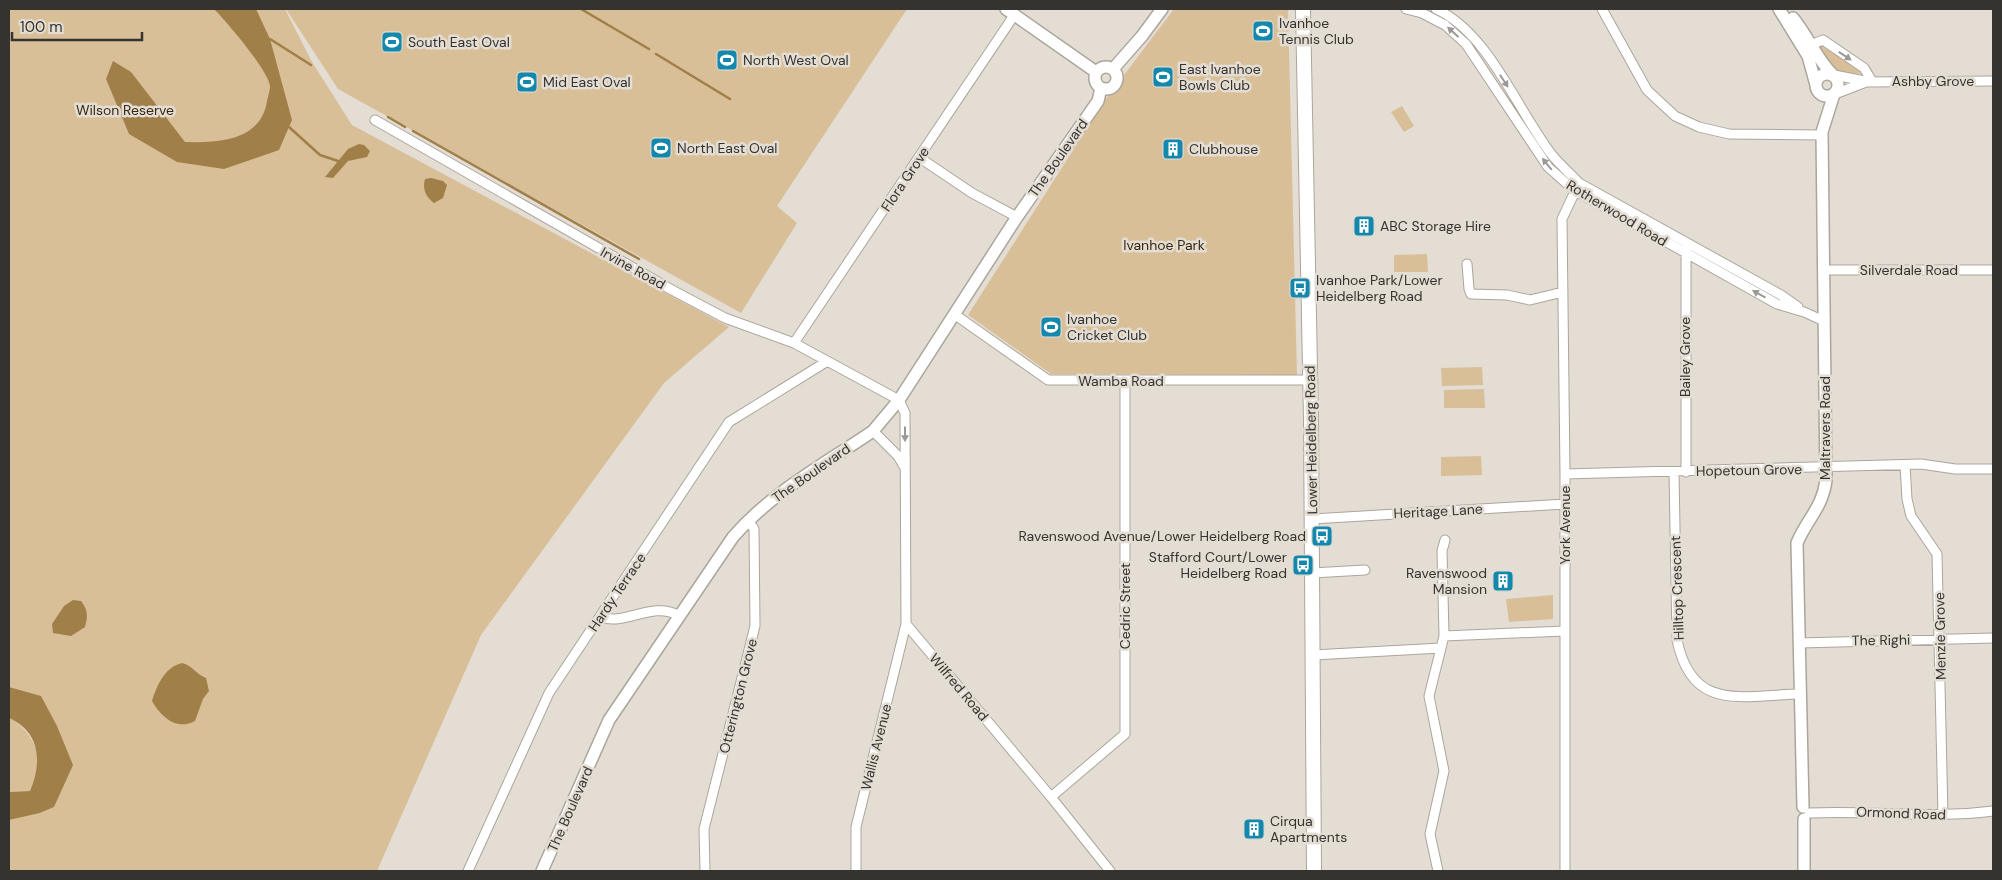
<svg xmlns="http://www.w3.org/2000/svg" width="2002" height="880" font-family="'DM Sans',sans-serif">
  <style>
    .green { fill: #d8bf98 }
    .water { fill: #a17f49 }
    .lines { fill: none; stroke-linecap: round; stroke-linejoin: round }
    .stream { stroke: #a17f49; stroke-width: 2.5 }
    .minor-casing { stroke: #aca59c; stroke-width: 11 }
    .tertiary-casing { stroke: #aca59c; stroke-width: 14 }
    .primary-casing { stroke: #aca59c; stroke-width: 16 }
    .minor { stroke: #fff; stroke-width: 9 }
    .tertiary { stroke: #fff; stroke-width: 11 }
    .primary { stroke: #fff; stroke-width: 14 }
    .oneway { fill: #9a9997 }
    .labels { text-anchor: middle; stroke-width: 5; stroke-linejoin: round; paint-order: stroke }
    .poi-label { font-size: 14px; fill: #35332f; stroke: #e4ddd3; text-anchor: start }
    .street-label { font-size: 14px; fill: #35332f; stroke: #e4ddd3 }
    .park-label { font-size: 14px; fill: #37280f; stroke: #e4ddd3 }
  </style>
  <rect width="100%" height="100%" fill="#e4ddd3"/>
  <path class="green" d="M9 9H285L312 62 352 125 729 327 664 383 481 635 377 871H9V820L40 813 54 807 59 792 17 690 9 687Z
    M286 9H907L777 206 797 223 741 313 338 89Z
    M1174 9H1288L1297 375 1051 374 968 315 1105 100Z
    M1820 45 1860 70 1861 73C1838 78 1830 64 1818 47Z
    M1402 106 1414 126 1404 132 1391 112Z
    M1427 254 1428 272H1394V255Z
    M1482 367 1483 385 1442 386 1441 368Z
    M1484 389 1485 408H1444V390Z
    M1481 456 1482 475 1441 476V457Z
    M1553 595V619L1509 622 1506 599Z
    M9 718C26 726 40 747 38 766 38 775 33 783 30 791L9 792Z"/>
  <path class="water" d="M214 9H256L270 39 292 120 279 150 224 169 177 162 129 134 106 79 113 61 131 72 185 142C218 143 261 141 267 101 268 97 270 90 270 86 268 70 226 21 214 9Z
    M359 144 364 145 370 151 367 157 348 161 333 178 325 177 348 149Z
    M431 178 443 181 447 185 443 198 434 203C426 197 422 189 425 179Z
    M73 600 81 601C88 610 88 616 85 627L71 636 53 633 52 624 64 606Z
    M182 663C193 666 196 674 206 678L209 691 203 699 195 721C177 731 161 717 152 701 157 685 165 667 182 663Z
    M9 687 41 696 57 726 73 765 54 807 40 813 9 820V792L30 791C42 764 41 732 9 718Z"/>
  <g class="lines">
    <path class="stream" d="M581 9 649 49
      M270 39 311 65
      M656 54 730 99
      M388 117 405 127
      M289 127 320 155 338 161
      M413 131 639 259"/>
    <g class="minor-casing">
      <path id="minor" d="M1406 9 1422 13 1445 25 1466 44 1548 167 1574 190 1777 304 1804 312 1824 321
        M1436 9C1489 33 1517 110 1552 155 1560 165 1570 173 1579 183L1781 295 1798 307
        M1602 9 1647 90 1675 116 1699 127 1729 134 1822 135
        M1813 44 1823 40 1864 68 1872 81
        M1834 75 1865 81
        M1835 94 1866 82 1993 81
        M375 120 672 290 725 318 794 343 899 400 905 413 906 624 1051 797 1110 871
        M920 158 972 193 1017 217
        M1686 250V472
        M1467 264 1469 289 1471 294 1507 295 1530 300 1563 292
        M1824 270H1993
        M954 314 1048 380H1310
        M794 343 1015 14
        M873 431 898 456 905 468
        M1905 465 1907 499 1911 516 1937 554 1943 816
        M1674 472 1677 640C1692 713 1742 695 1800 694
        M1565 474 1921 464 1955 469H1993
        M1312 519 1565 504
        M1312 573 1365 570
        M601 617C625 626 652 601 678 615
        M1444 636 1565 631
        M1799 643 1993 638
        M1313 655 1441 648
        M1051 797 1125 734V381
        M1809 813C1871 810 1931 819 1993 811
        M468 871 549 693 729 422 826 362
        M705 871 704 829 755 626 754 529 748 520
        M856 871V827L906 624
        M1438 871 1430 834 1444 771 1429 696 1444 636 1442 551 1445 540
        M1565 871V474L1562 219 1579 183"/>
    </g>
    <g class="tertiary-casing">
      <path id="tertiary" d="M1006 9 1096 72
        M1779 9 1808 56 1816 85
        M1793 18C1808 36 1816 58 1832 74
        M1095 78a11 11 0 1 1 22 0a11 11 0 1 1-22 0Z
        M1113 69 1142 36 1162 9
        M1816 85a11 11 0 1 1 22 0a11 11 0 1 1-22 0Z
        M1803 807 1797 543C1807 519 1823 507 1826 480L1822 132 1834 94
        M542 871 609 720 733 537C772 492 825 464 873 431L899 400 1017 217 1098 101 1101 88
        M1804 871V819"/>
    </g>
    <g class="primary-casing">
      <path id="primary" d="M1303 9 1311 419 1314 871"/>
    </g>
    <use href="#minor" class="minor"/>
    <use href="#tertiary" class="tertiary"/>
    <use href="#primary" class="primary"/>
  </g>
  <defs><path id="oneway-solid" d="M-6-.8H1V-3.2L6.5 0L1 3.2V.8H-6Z" transform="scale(1.25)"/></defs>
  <g class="oneway">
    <use href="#oneway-solid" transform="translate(1453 32) rotate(-138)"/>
    <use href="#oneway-solid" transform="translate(1845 56) rotate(33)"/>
    <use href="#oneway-solid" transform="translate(1504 81) rotate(57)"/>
    <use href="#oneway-solid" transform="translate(1547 164) rotate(-129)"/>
    <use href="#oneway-solid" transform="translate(1759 294) rotate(-151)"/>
    <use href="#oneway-solid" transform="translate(905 434) rotate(90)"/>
  </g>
  <defs>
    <g id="stadium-square" transform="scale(1.125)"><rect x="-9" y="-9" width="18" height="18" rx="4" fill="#1487ac" stroke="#e4ddd3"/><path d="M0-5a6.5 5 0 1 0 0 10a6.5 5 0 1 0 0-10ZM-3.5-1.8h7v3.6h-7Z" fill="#fff"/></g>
    <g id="building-square" transform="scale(1.125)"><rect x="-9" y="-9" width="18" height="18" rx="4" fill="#1487ac" stroke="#e4ddd3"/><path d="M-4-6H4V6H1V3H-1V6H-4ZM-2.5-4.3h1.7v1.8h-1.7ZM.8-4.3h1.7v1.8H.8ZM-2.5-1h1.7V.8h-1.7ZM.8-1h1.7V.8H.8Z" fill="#fff"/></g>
    <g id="bus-square" transform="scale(1.125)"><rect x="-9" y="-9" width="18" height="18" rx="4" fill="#1487ac" stroke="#e4ddd3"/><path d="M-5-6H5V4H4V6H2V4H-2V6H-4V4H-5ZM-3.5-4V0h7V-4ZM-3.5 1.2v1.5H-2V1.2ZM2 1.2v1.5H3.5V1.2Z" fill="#fff"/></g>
  </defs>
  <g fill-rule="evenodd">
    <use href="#stadium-square" x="1263" y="31"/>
    <use href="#stadium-square" x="392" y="42"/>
    <use href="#stadium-square" x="727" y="60"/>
    <use href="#stadium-square" x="1163" y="77"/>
    <use href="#stadium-square" x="527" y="82"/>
    <use href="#stadium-square" x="661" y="148"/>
    <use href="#building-square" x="1173" y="149"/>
    <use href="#building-square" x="1364" y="226"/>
    <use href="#bus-square" x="1300" y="288"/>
    <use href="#stadium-square" x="1051" y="327"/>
    <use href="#bus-square" x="1322" y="536"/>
    <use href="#bus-square" x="1303" y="565"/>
    <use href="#building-square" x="1503" y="581"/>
    <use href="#building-square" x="1254" y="829"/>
  </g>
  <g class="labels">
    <g class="poi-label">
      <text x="1279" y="28">Ivanhoe<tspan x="1279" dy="16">Tennis Club</tspan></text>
      <text x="408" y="47">South East Oval</text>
      <text x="743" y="65">North West Oval</text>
      <text x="1179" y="74">East Ivanhoe<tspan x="1179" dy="16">Bowls Club</tspan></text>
      <text x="543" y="87">Mid East Oval</text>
      <text x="677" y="153">North East Oval</text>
      <text x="1189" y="154">Clubhouse</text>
      <text x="1380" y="231">ABC Storage Hire</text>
      <text x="1316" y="285">Ivanhoe Park/Lower<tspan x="1316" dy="16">Heidelberg Road</tspan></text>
      <text x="1067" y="324">Ivanhoe<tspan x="1067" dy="16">Cricket Club</tspan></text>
      <text x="1306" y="541" text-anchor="end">Ravenswood Avenue/Lower Heidelberg Road</text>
      <text x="1287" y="562" text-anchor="end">Stafford Court/Lower<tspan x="1287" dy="16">Heidelberg Road</tspan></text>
      <text x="1487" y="578" text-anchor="end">Ravenswood<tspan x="1487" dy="16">Mansion</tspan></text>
      <text x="1270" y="826">Cirqua<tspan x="1270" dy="16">Apartments</tspan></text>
    </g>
    <g class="street-label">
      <text x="1933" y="86">Ashby Grove</text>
      <text transform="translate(1058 158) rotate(-55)" y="5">The Boulevard</text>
      <text transform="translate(905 179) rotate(-56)" y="5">Flora Grove</text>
      <text transform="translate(1617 213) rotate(31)" y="5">Rotherwood Road</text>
      <text transform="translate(633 268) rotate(29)" y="5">Irvine Road</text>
      <text x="1909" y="275">Silverdale Road</text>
      <text transform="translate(1685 357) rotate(-90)" y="5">Bailey Grove</text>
      <text x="1121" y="386">Wamba Road</text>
      <text transform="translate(1825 428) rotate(-90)" y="5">Maltravers Road</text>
      <text transform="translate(1311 440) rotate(-91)" y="5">Lower Heidelberg Road</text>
      <text transform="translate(1749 470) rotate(-1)" y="5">Hopetoun Grove</text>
      <text transform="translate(811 473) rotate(-35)" y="5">The Boulevard</text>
      <text transform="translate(1438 511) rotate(-3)" y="5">Heritage Lane</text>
      <text transform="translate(1565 525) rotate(-90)" y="5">York Avenue</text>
      <text transform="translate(1677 588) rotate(-92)" y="5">Hilltop Crescent</text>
      <text transform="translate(617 592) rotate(-56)" y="5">Hardy Terrace</text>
      <text transform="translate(1125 606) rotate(-90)" y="5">Cedric Street</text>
      <text transform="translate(1940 636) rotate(-91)" y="5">Menzie Grove</text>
      <text transform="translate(1881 640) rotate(-1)" y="5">The Righi</text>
      <text transform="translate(959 687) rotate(50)" y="5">Wilfred Road</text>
      <text transform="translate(738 696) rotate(-76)" y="5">Otterington Grove</text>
      <text transform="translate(876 747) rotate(-76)" y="5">Wallis Avenue</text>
      <text transform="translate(570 809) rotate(-66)" y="5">The Boulevard</text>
      <text transform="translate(1901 813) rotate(2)" y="5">Ormond Road</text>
    </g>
    <g class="park-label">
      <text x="125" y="115">Wilson Reserve</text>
      <text x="1164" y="250">Ivanhoe Park</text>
    </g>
  </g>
  <rect width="2002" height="880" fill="none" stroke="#35332f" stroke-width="20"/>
  <path d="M12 32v8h130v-8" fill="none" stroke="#35332f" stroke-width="2.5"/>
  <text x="20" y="32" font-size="15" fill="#35332f" stroke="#e4ddd3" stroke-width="4" paint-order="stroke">100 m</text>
</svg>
